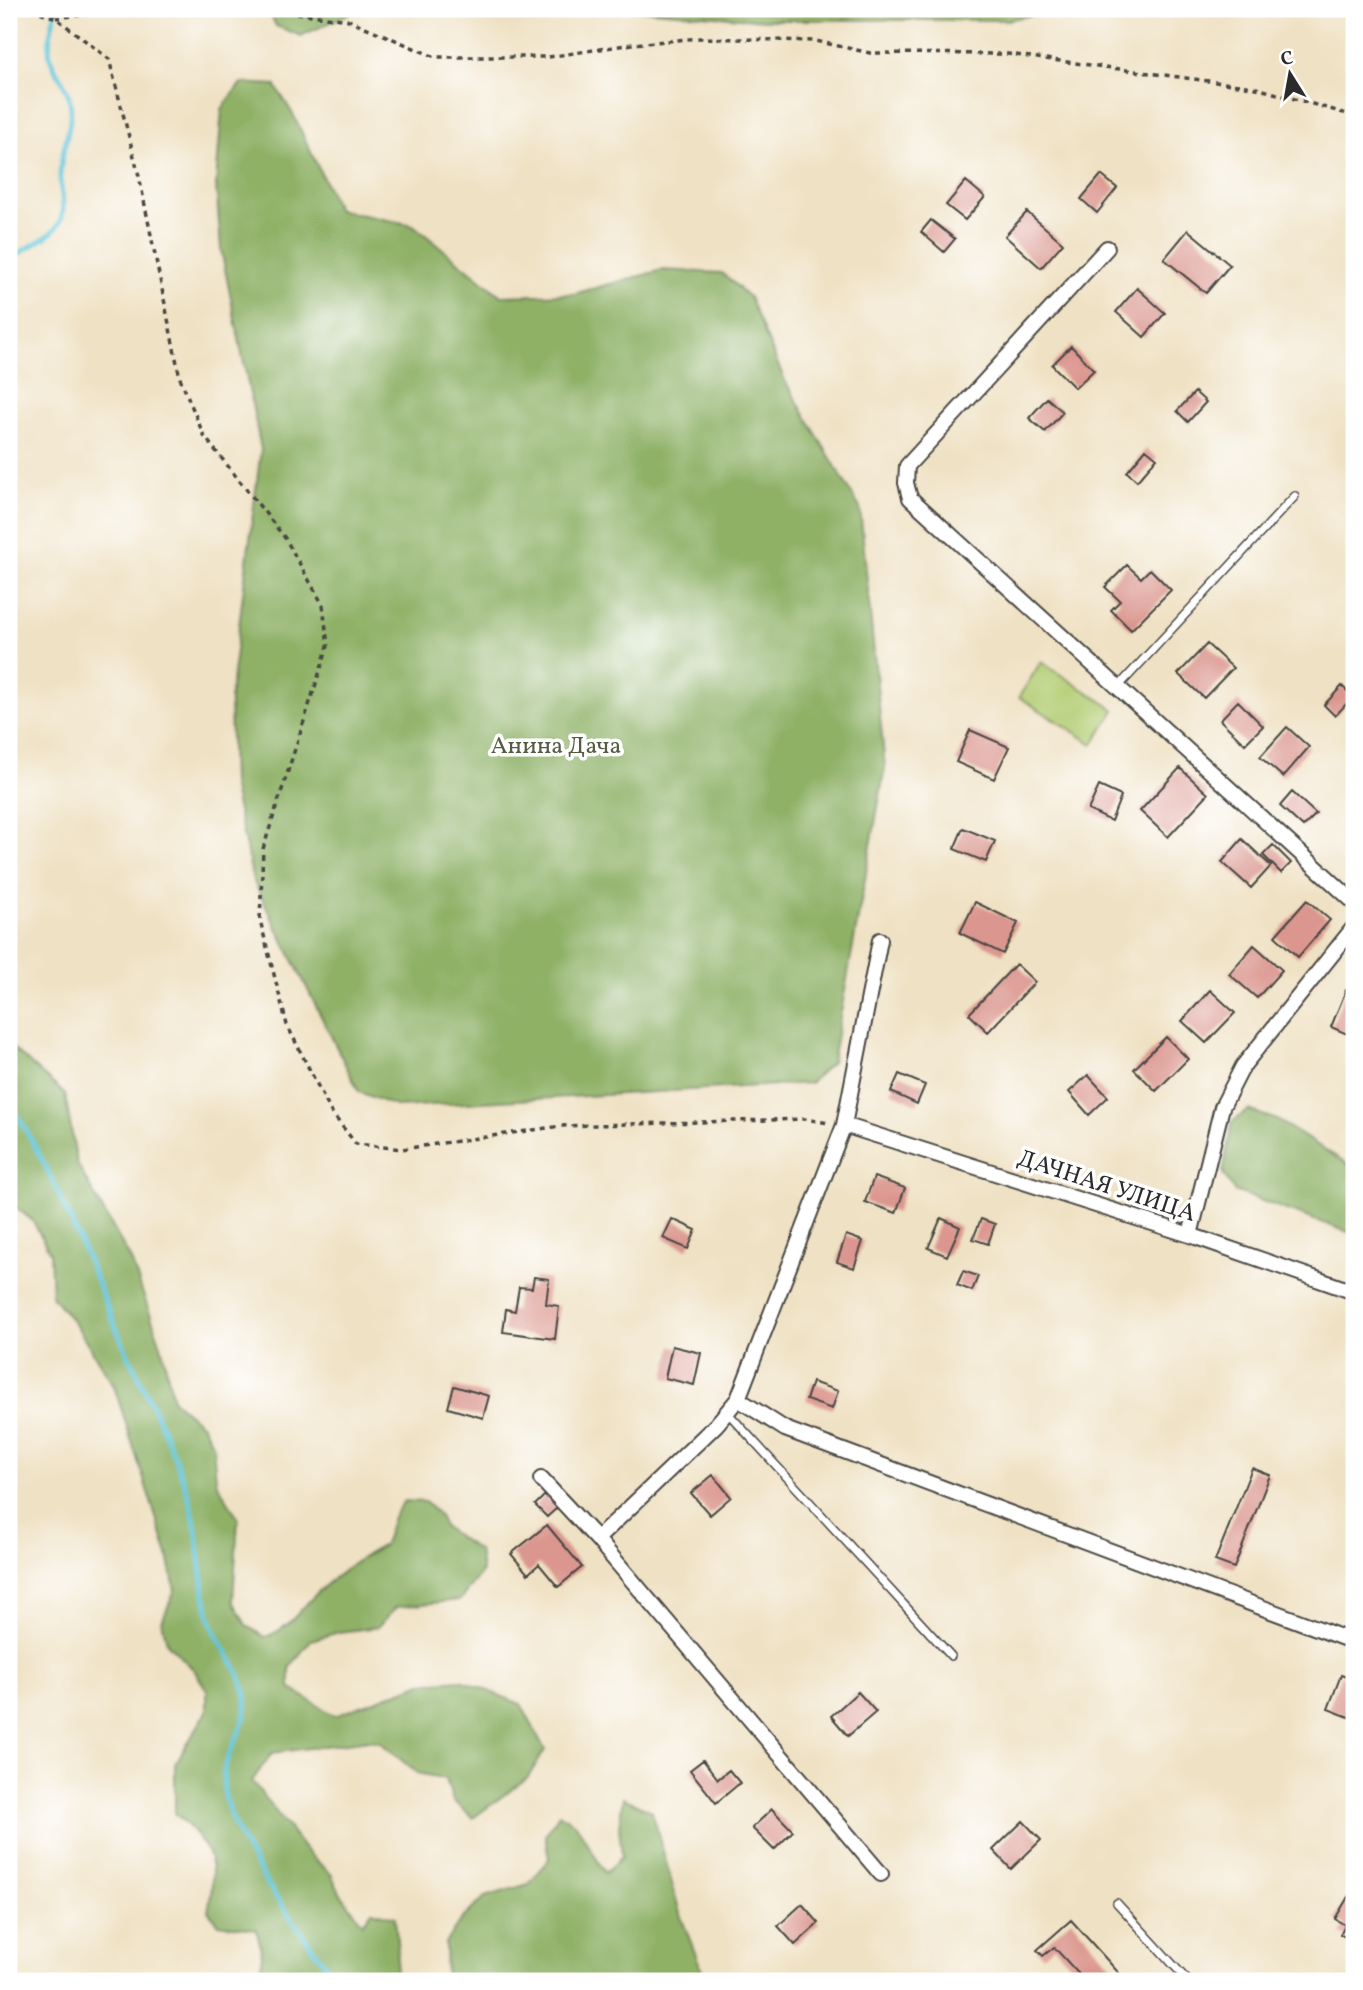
<svg xmlns="http://www.w3.org/2000/svg" width="1363" height="1990" font-family="Vollkorn,serif">
  <style>
    .green { fill: #b3ce74; stroke: #6f7c50; stroke-width: 2 }
    .forest { fill: #8eb166; stroke: #5c6e48; stroke-width: 2 }
    .lines { fill: none; stroke-linecap: round; stroke-linejoin: round }
    .stream { stroke: #5dc5d9; stroke-width: 5 }
    .building { fill: #db978f }
    .service-casing { stroke: #484642; stroke-width: 10 }
    .minor-casing { stroke: #484642; stroke-width: 18 }
    .path { stroke: #484642; stroke-width: 3.5; stroke-dasharray: 5 5; stroke-linecap: butt }
    .service { stroke: #fff; stroke-width: 7 }
    .minor { stroke: #fff; stroke-width: 14 }
    .labels { text-anchor: middle; stroke-width: 7; stroke-linejoin: round; paint-order: stroke }
    .park-label { font-size: 24px; fill: #545c41; stroke: #fff }
    .street-label { font-size: 24px; fill: #2b2b2b; stroke: #fff }
  </style>
  <rect width="100%" height="100%" fill="#fff"/>
  <filter id="ink" filterUnits="userSpaceOnUse"><feTurbulence type="fractalNoise" baseFrequency=".0143" numOctaves="2"/><feDisplacementMap in="SourceGraphic" scale="14" xChannelSelector="R" yChannelSelector="G"/><feConvolveMatrix kernelMatrix="1 2 1 2 8 2 1 2 1" color-interpolation-filters="sRGB"/></filter>
  <filter id="wash" filterUnits="userSpaceOnUse"><feTurbulence type="fractalNoise" baseFrequency=".00686" numOctaves="4" result="noise"/><feDisplacementMap in="SourceGraphic" scale="28" xChannelSelector="R" yChannelSelector="G"/><feGaussianBlur stdDeviation="1.57" result="paint"/><feColorMatrix in="noise" values="0 0 0 0 0 0 0 0 0 0 0 0 0 0 0 0 0 1.4 0 .05"/><feComposite in="paint" operator="in"/></filter>
  <g filter="url(#wash)">
    <rect width="100%" height="100%" fill="#efe1c3"/>
    <path class="green" d="M1041 662 1115 710 1093 744 1019 697Z"/>
    <path class="forest" d="M268 9H359L301 36 276 26Z
      M626 9H1035L1032 15 1007 20H765Z
      M241 83 275 85 294 116 338 210 413 225 501 296 573 294 662 270 722 273 749 297 785 381 860 508 885 768 832 1062 810 1083 398 1107 359 1092 253 880 232 784 230 698 261 449 221 249 216 184 222 109Z
      M9 1045 65 1094 77 1164 131 1260 162 1348 173 1400 202 1425 213 1445 216 1481 238 1518 233 1601 246 1625 265 1637C288 1630 300 1609 318 1592 339 1573 359 1558 384 1545L393 1517 404 1501 425 1502 438 1514 444 1527 479 1551 482 1571 460 1600 396 1607 378 1627 339 1632 311 1640 290 1667V1688L335 1716 422 1683 461 1680 521 1704 545 1750 528 1777 473 1818 453 1801 446 1779 417 1773 380 1742 369 1740 272 1753 252 1781 308 1853 331 1874 340 1893 363 1923 372 1911 395 1917 398 1953 394 1981H253C268 1968 261 1947 256 1929L219 1924 208 1911C218 1862 212 1847 175 1813V1764L207 1711V1690L194 1670 167 1643 162 1621 175 1590 168 1555 114 1386 78 1328 52 1296 50 1253 33 1221 9 1202Z
      M1248 1110 1277 1120 1354 1168V1234L1234 1191 1223 1173 1232 1122Z
      M623 1798 652 1811 681 1917 706 1981H446L445 1943 462 1919 485 1897 529 1884 549 1859 545 1835 559 1814 576 1824 605 1873 622 1857 619 1826Z"/>
    <g class="lines">
      <path class="stream" d="M9 263C21 247 43 244 56 228 69 212 60 194 60 176 60 151 74 125 70 101 67 82 53 72 50 57 47 41 53 24 56 9
        M9 1102C55 1174 84 1252 117 1330 141 1385 170 1438 188 1495 201 1536 199 1578 210 1619 218 1646 245 1671 246 1701 248 1725 228 1748 224 1771 214 1827 305 1935 337 1981"/>
    </g>
    <g id="blocks">
      <path class="building" d="M1101 175 1117 188 1097 213 1081 199Z
        M966 181 985 197 965 220 946 205Z
        M1027 212 1063 243 1041 268 1005 236Z
        M931 220 955 239 944 252 921 232Z
        M1188 230 1230 265 1206 293 1164 259Z
        M1137 288 1165 313 1144 337 1116 312Z
        M1071 346 1094 370 1075 388 1052 365Z
        M1195 392 1206 402 1188 422 1177 411Z
        M1047 398 1063 412 1045 432 1029 418Z
        M1146 449 1157 458 1137 481 1127 472Z
        M1127 565 1141 578 1150 569 1171 590 1131 630 1111 610 1120 601 1105 587Z
        M1207 644 1233 668 1204 698 1178 674Z
        M1342 686 1353 697 1335 716 1324 705Z
        M1238 701 1263 726 1245 744 1220 720Z
        M1287 727 1309 747 1283 777 1260 757Z
        M970 730 1009 747 994 779 956 762Z
        M1180 768 1208 794 1168 837 1140 811Z
        M1099 786 1121 796 1111 821 1088 810Z
        M1292 792 1316 814 1303 827 1280 806Z
        M963 828 995 841 986 862 954 849Z
        M1242 839 1271 866 1251 888 1222 862Z
        M1273 845 1291 863 1281 873 1263 855Z
        M1307 900 1330 920 1298 957 1275 936Z
        M975 902 1018 923 1003 954 960 933Z
        M1254 945 1282 970 1257 998 1229 974Z
        M1016 964 1035 982 988 1032 969 1014Z
        M1210 990 1235 1013 1206 1043 1182 1021Z
        M1346 990 1354 993V1037L1331 1027Z
        M1166 1037 1188 1059 1156 1091 1134 1069Z
        M899 1074 925 1085 917 1104 891 1092Z
        M1088 1075 1108 1097 1089 1115 1069 1092Z
        M874 1177 905 1188 896 1213 865 1202Z
        M941 1218 960 1227 947 1256 928 1248Z
        M672 1219 696 1230 688 1249 663 1238Z
        M981 1219 995 1224 988 1244 973 1239Z
        M846 1235 863 1241 854 1268 837 1262Z
        M963 1271 978 1276 972 1291 957 1285Z
        M534 1277 549 1279 546 1304 559 1306 555 1339 503 1332 506 1309 515 1311 519 1287 532 1288Z
        M672 1346 701 1353 694 1385 665 1378Z
        M812 1382 838 1391 832 1409 806 1400Z
        M454 1386 489 1396 483 1418 448 1408Z
        M1252 1468 1270 1475 1234 1568 1215 1561Z
        M713 1475 731 1497 710 1515 691 1493Z
        M545 1495 557 1508 547 1517 535 1505Z
        M547 1525 582 1567 558 1587 539 1564 528 1574 511 1554Z
        M1341 1675 1354 1680V1719L1328 1709Z
        M858 1692 876 1712 848 1736 831 1716Z
        M703 1760 718 1779 729 1770 740 1783 716 1803 690 1770Z
        M772 1809 793 1831 774 1850 752 1828Z
        M1023 1821 1041 1840 1011 1869 993 1850Z
        M1348 1897 1354 1901V1942L1340 1934 1345 1925 1335 1919Z
        M802 1904 819 1923 795 1945 778 1926Z
        M1071 1920 1126 1981H1085L1054 1947 1043 1956 1037 1950Z"/>
    </g>
  </g>
  <g filter="url(#ink)">
    <use href="#blocks" fill-opacity="0" stroke="#484642" stroke-width="2"/>
    <g class="lines">
      <g class="service-casing">
        <path id="service" d="M1118 687 1295 496
          M728 1413 951 1656
          M1117 1903 1188 1981"/>
      </g>
      <g class="minor-casing">
        <path id="minor" d="M1107 248 907 466 906 483 910 498 1354 902
          M844 1125 1190 1235 1354 1292
          M1190 1235 1222 1107 1243 1066 1354 927
          M738 1399 785 1429 1354 1642
          M541 1479 597 1539 881 1874
          M597 1539 716 1425 738 1399 844 1125 880 940"/>
      </g>
      <path class="path" d="M31 9 56 18 109 59 139 176 180 378 204 436 285 538 323 605 328 646 263 849 260 920 287 1025 331 1112 356 1144 402 1149 561 1126 805 1119 829 1123
        M267 9 349 20 435 57H548L633 44 700 38 816 41 870 53 1008 54 1253 87 1354 116
        M56 18 136 9"/>
      <use href="#service" class="service"/>
      <use href="#minor" class="minor"/>
    </g>
  </g>
  <g class="labels">
    <g class="park-label">
      <text x="556" y="753">Анина Дача</text>
    </g>
    <g class="street-label">
      <text transform="translate(1107 1185) rotate(18)" y="8">ДАЧНАЯ УЛИЦА</text>
    </g>
  </g>
  <rect width="1363" height="1990" fill="none" stroke="#fff" stroke-width="35"/>
  <g transform="translate(1290 74) rotate(349)" stroke="#ffffff" stroke-width="5" paint-order="stroke">
  <path d="M0-5L12 26L0 18L-12 26Z" fill="#2b2b2b"/>
  <text y="-10" font-size="19" font-weight="bold" text-anchor="middle" fill="#2b2b2b">С</text>
  </g>
</svg>
